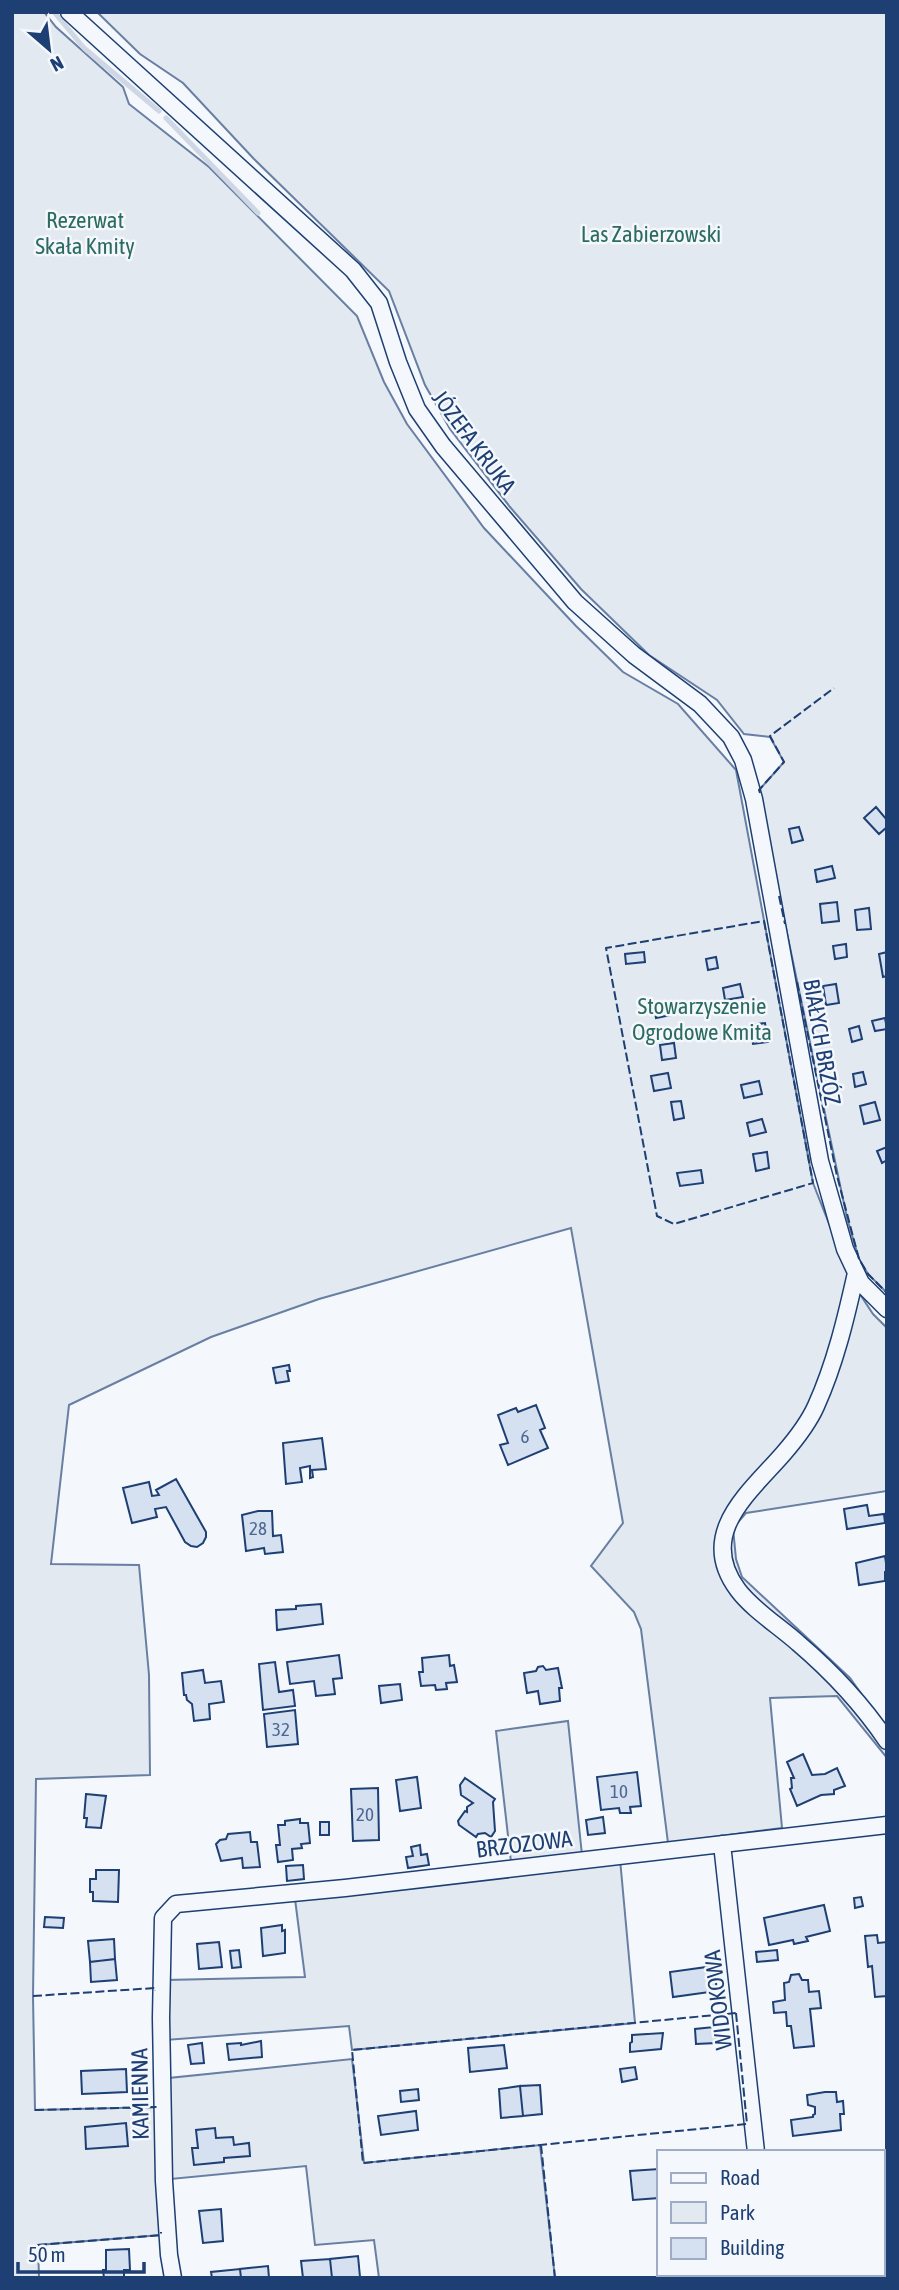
<svg xmlns="http://www.w3.org/2000/svg" width="899" height="2290" font-family="'Asap Condensed',sans-serif">
  <style>
    .green { fill: #e3e9f0; stroke: #687fa3; stroke-width: 2 }
    .lines { fill: none; stroke-linecap: round; stroke-linejoin: round }
    .stream { stroke: #cfd7e4; stroke-width: 5 }
    .building { fill: #d5e0f0; stroke: #1d3f73; stroke-width: 2 }
    .minor-casing { stroke: #1d3f73; stroke-width: 19 }
    .minor { stroke: #f4f7fb; stroke-width: 16 }
    .fence { stroke: #1d3f73; stroke-width: 2; stroke-dasharray: 9 3.5; stroke-linecap: butt }
    .labels { text-anchor: middle; stroke-width: 5; stroke-linejoin: round; paint-order: stroke }
    .number-label { font-size: 19px; fill: #4b6792 }
    .park-label { font-size: 23px; fill: #2c6c60; stroke: #f4f7fb }
    .street-label { font-size: 23px; fill: #1d3f73; stroke: #f4f7fb }
  </style>
  <rect width="100%" height="100%" fill="#f4f7fb"/>
  <path class="green" d="M12 12H44L56 27 123 87 129 104 209 167 357 316 384 382 407 424 484 528 576 626 623 672 678 704 736 770 813 1183 852 1282 873 1314 887 1328V1491L746 1513 733 1528 736 1559 742 1577 850 1678 887 1730V1758L837 1696 770 1698 782 1828 668 1843 641 1629 634 1612 591 1566 623 1523 571 1228 319 1299 211 1337 69 1405 51 1564 139 1565 149 1675 150 1775 36 1779 33 1996 35 2110 157 2107 161 2235 38 2245 39 2278H12Z
    M97 12H887V1293L868 1274 859 1259 847 1218 784 919 759 790 784 762 770 737 744 734 717 700 649 655 581 589 510 507 450 429 425 385 389 291 254 159 183 83 140 54Z
    M568 1721 582 1855 511 1862 496 1731Z
    M620 1859 635 2023 352 2050 349 2026 166 2040V1980L305 1977 295 1899Z
    M352 2059 364 2163 540 2145 555 2278H379L374 2240 315 2245 306 2166 171 2179 169 2078Z"/>
  <g class="lines">
    <path class="stream" d="M54 12 84 48 159 111
      M166 118 258 213"/>
  </g>
  <path class="building" d="M876 807 887 820V827L879 834 864 818Z
    M799 827 803 840 792 843 789 829Z
    M832 866 835 878 817 882 815 870Z
    M837 902 839 921 822 923 820 904Z
    M869 908 871 929 857 930 855 910Z
    M846 944 847 957 835 959 833 946Z
    M644 952 645 962 626 964 625 954Z
    M887 952V976L883 977 879 954Z
    M716 957 718 968 708 970 706 959Z
    M740 984 743 997 725 1000 723 988Z
    M836 984 839 1003 826 1005 823 986Z
    M669 1004 671 1015 656 1018 654 1007Z
    M885 1018 887 1029 875 1031 872 1021Z
    M765 1023 768 1042 753 1044 750 1025Z
    M859 1026 862 1039 852 1042 849 1029Z
    M674 1043 676 1058 662 1060 660 1045Z
    M863 1072 866 1084 855 1087 853 1074Z
    M668 1073 671 1088 654 1091 651 1076Z
    M759 1081 762 1094 744 1098 741 1085Z
    M681 1101 684 1118 674 1120 671 1102Z
    M875 1102 880 1120 864 1124 860 1106Z
    M762 1119 766 1132 750 1136 747 1123Z
    M887 1147V1160L882 1163 877 1151Z
    M767 1152 769 1168 756 1171 753 1154Z
    M701 1170 703 1183 680 1186 677 1173Z
    M289 1365 290 1371H287L289 1381 276 1383 273 1368Z
    M536 1405 545 1428 540 1430 548 1448 508 1465 500 1445 508 1443 498 1415 516 1408 518 1412Z
    M322 1438 326 1469 312 1470 313 1477 310 1478V1466L300 1468 302 1482 286 1484 283 1443Z
    M176 1479 206 1532V1537L203 1543 197 1547 191 1546 185 1542 166 1507 155 1509 157 1517 132 1523 123 1488 149 1482 152 1496 159 1495 156 1490Z
    M867 1505 869 1516 884 1514 885 1523 847 1529 844 1509Z
    M258 1511H272L273 1536 281 1535 283 1552 265 1554 264 1548 246 1551 242 1515Z
    M885 1556 887 1570 885 1572V1581L859 1585 856 1563Z
    M321 1604 323 1624 277 1630 276 1610 296 1609V1606Z
    M339 1655 342 1678 333 1679 335 1694 316 1696 314 1681 290 1684 287 1662Z
    M449 1655 450 1666 454 1665 457 1682 446 1683 447 1689 436 1690 435 1685 421 1686 419 1672H423L422 1658Z
    M275 1662 279 1692 293 1690 295 1706 263 1710 259 1664Z
    M543 1666 546 1670 558 1668 562 1688H559L560 1701 540 1704 538 1691 527 1693 524 1673 536 1671 538 1667Z
    M203 1670 205 1683 221 1681 224 1702 209 1704 210 1719 194 1721 192 1704 187 1700 186 1695H184L182 1673Z
    M400 1684 402 1700 381 1703 379 1686Z
    M295 1710 298 1744 267 1747 264 1714Z
    M803 1754 812 1775 825 1774 837 1768 845 1786 834 1790V1794L821 1795 797 1806 790 1789 792 1788 791 1778H794L787 1762Z
    M637 1772 641 1806 630 1807 631 1813H620L619 1808 601 1810 597 1777Z
    M417 1777 421 1808 400 1811 396 1780Z
    M465 1778 495 1799 493 1802 495 1831 491 1837 485 1833 478 1834 476 1837 459 1825 458 1821 465 1811 467 1812V1807L473 1803 461 1795 460 1785Z
    M378 1788 379 1840 353 1841 351 1789Z
    M86 1794 106 1796 101 1828 86 1827 87 1818H84Z
    M603 1817 605 1833 588 1835 586 1820Z
    M300 1819V1823H308L310 1843 301 1844 302 1848 292 1849 293 1860 278 1862 276 1845H280L278 1825H285V1821Z
    M320 1822H329V1835H320Z
    M250 1832 251 1842H257L260 1867 243 1868 242 1858 221 1861 216 1844 220 1840 226 1839 228 1834Z
    M420 1845 421 1855 427 1854 429 1865 408 1868 406 1857 413 1856 411 1847Z
    M303 1865 304 1879 287 1881 286 1866Z
    M96 1870H119L118 1902 93 1901V1892H90V1879H96Z
    M861 1897 863 1906 855 1908 854 1898Z
    M824 1905 830 1931 806 1937 808 1941 794 1944 793 1940 769 1945 764 1918Z
    M45 1917 64 1918 63 1928 44 1927Z
    M282 1925V1931L285 1930V1953L263 1956 261 1928Z
    M877 1935 878 1943 887 1942V1996L875 1997 872 1966 868 1967 865 1936Z
    M114 1939 115 1959 90 1962 88 1941Z
    M219 1942 222 1967 199 1969 197 1944Z
    M239 1950 241 1967 232 1968 230 1951Z
    M777 1950 778 1960 757 1962 756 1952Z
    M115 1959 117 1980 91 1982 90 1962Z
    M714 1966 717 1991 673 1997 670 1972Z
    M799 1974 802 1980H808L809 1992 819 1991 821 2008 810 2009 814 2046 794 2048 791 2026H787L786 2012 774 2013 773 2002 785 2000 784 1983 789 1982 791 1975Z
    M714 2027 716 2043 696 2044 695 2029Z
    M663 2033 661 2049 630 2052V2043L632 2042V2035Z
    M261 2041 262 2057 229 2060 227 2044 241 2043V2045Z
    M202 2043 204 2063 191 2064 188 2045Z
    M504 2045 507 2068 470 2072 468 2048Z
    M635 2067 637 2079 622 2082 620 2069Z
    M126 2069 127 2092 82 2094 81 2071Z
    M540 2085 542 2114 523 2116 520 2086Z
    M520 2086 523 2116 501 2118 499 2089Z
    M418 2089 419 2100 401 2102 400 2091Z
    M825 2092H836L837 2102 843 2101 844 2114H840L841 2130 793 2136 791 2120 813 2117V2115L815 2114V2107L808 2105 807 2095Z
    M416 2111 418 2130 381 2135 378 2116Z
    M126 2123 128 2146 86 2149 85 2127Z
    M215 2128 216 2138 233 2137 234 2145 249 2143 250 2156 224 2158V2162L194 2165 192 2148H198L196 2130Z
    M659 2169V2198L633 2200 630 2171Z
    M221 2209 223 2241 203 2243 199 2211Z
    M129 2249 130 2270H124V2278H104L103 2270H106V2250Z
    M358 2256 360 2277 332 2278 330 2259Z
    M330 2259 332 2278H303L301 2261Z
    M268 2266 269 2278H241L240 2269Z
    M240 2269 241 2278H212L211 2272Z
    M678 2274H702V2278H678Z"/>
  <g class="lines">
    <g class="minor-casing">
      <path id="minor" d="M69 12 353 270 379 303 398 362 417 409 443 446 575 602 634 655 700 704 731 737 743 760 754 799 820 1161 845 1249 861 1283 887 1309
        M856 1273C846 1318 835 1364 816 1406 808 1424 796 1439 783 1454 749 1493 696 1534 738 1590 753 1610 779 1626 798 1643 832 1672 862 1704 887 1741
        M722 1844 756 2152
        M768 2274 769 2278
        M173 2278 169 2255 164 2181 161 2018 163 1918 176 1904 345 1888 887 1825"/>
    </g>
    <use href="#minor" class="minor"/>
    <path class="fence" d="M760 793 759 790 784 762 770 736 834 688
      M779 896 785 924
      M764 921 813 1183 674 1224 657 1216 606 948Z
      M797 982 837 1176 859 1259 868 1274 887 1293
      M33 1996 155 1988V1991
      M736 2013 747 2124 363 2163 352 2050Z
      M35 2110 157 2107
      M541 2145 555 2278
      M38 2245 161 2235V2232
      M757 2274 758 2278"/>
  </g>
  <g class="labels">
    <g class="number-label">
      <text x="525" y="1443">6</text>
      <text x="258" y="1535">28</text>
      <text x="281" y="1736">32</text>
      <text x="619" y="1798">10</text>
      <text x="365" y="1821">20</text>
    </g>
    <g class="park-label">
      <text x="85" y="228">Rezerwat<tspan x="85" dy="26">Skała Kmity</tspan></text>
      <text x="651" y="242">Las Zabierzowski</text>
      <text x="702" y="1014">Stowarzyszenie<tspan x="702" dy="26">Ogrodowe Kmita</tspan></text>
    </g>
    <g class="street-label">
      <text transform="translate(474 442) rotate(53)" y="8">JÓZEFA KRUKA</text>
      <text transform="translate(822 1042) rotate(80)" y="8">BIAŁYCH BRZÓZ</text>
      <text transform="translate(524 1844) rotate(-7)" y="8">BRZOZOWA</text>
      <text transform="translate(718 2000) rotate(-97)" y="8">WIDOKOWA</text>
      <text transform="translate(140 2094) rotate(-91)" y="8">KAMIENNA</text>
    </g>
  </g>
  <rect width="899" height="2290" fill="none" stroke="#1d3f73" stroke-width="28"/>
  <rect x="657" y="2150" width="228" height="126" fill="#f4f7fb" stroke="#9eadc5" stroke-width="2"/>
  <rect x="671" y="2173" width="35" height="10" fill="#f4f7fb" stroke="#9eadc5" stroke-width="2"/>
  <text x="720" y="2185" font-size="21" fill="#1d3f73">Road</text>
  <rect x="671" y="2202" width="35" height="21" fill="#e3e9f0" stroke="#9eadc5" stroke-width="2"/>
  <text x="720" y="2220" font-size="21" fill="#1d3f73">Park</text>
  <rect x="671" y="2238" width="35" height="21" fill="#d5e0f0" stroke="#9eadc5" stroke-width="2"/>
  <text x="720" y="2255" font-size="21" fill="#1d3f73">Building</text>
  <g transform="translate(49 49) rotate(152)" stroke="#f4f7fb" stroke-width="5" paint-order="stroke">
  <path d="M0-5L12 26L0 18L-12 26Z" fill="#1d3f73"/>
  <text y="-10" font-size="19" font-weight="bold" text-anchor="middle" fill="#1d3f73">N</text>
  </g>
  <path d="M18 2262v10h126v-10" fill="none" stroke="#1d3f73" stroke-width="3.5"/>
  <text x="28" y="2262" font-size="21" fill="#1d3f73" stroke="#f4f7fb" stroke-width="5" paint-order="stroke">50 m</text>
</svg>
